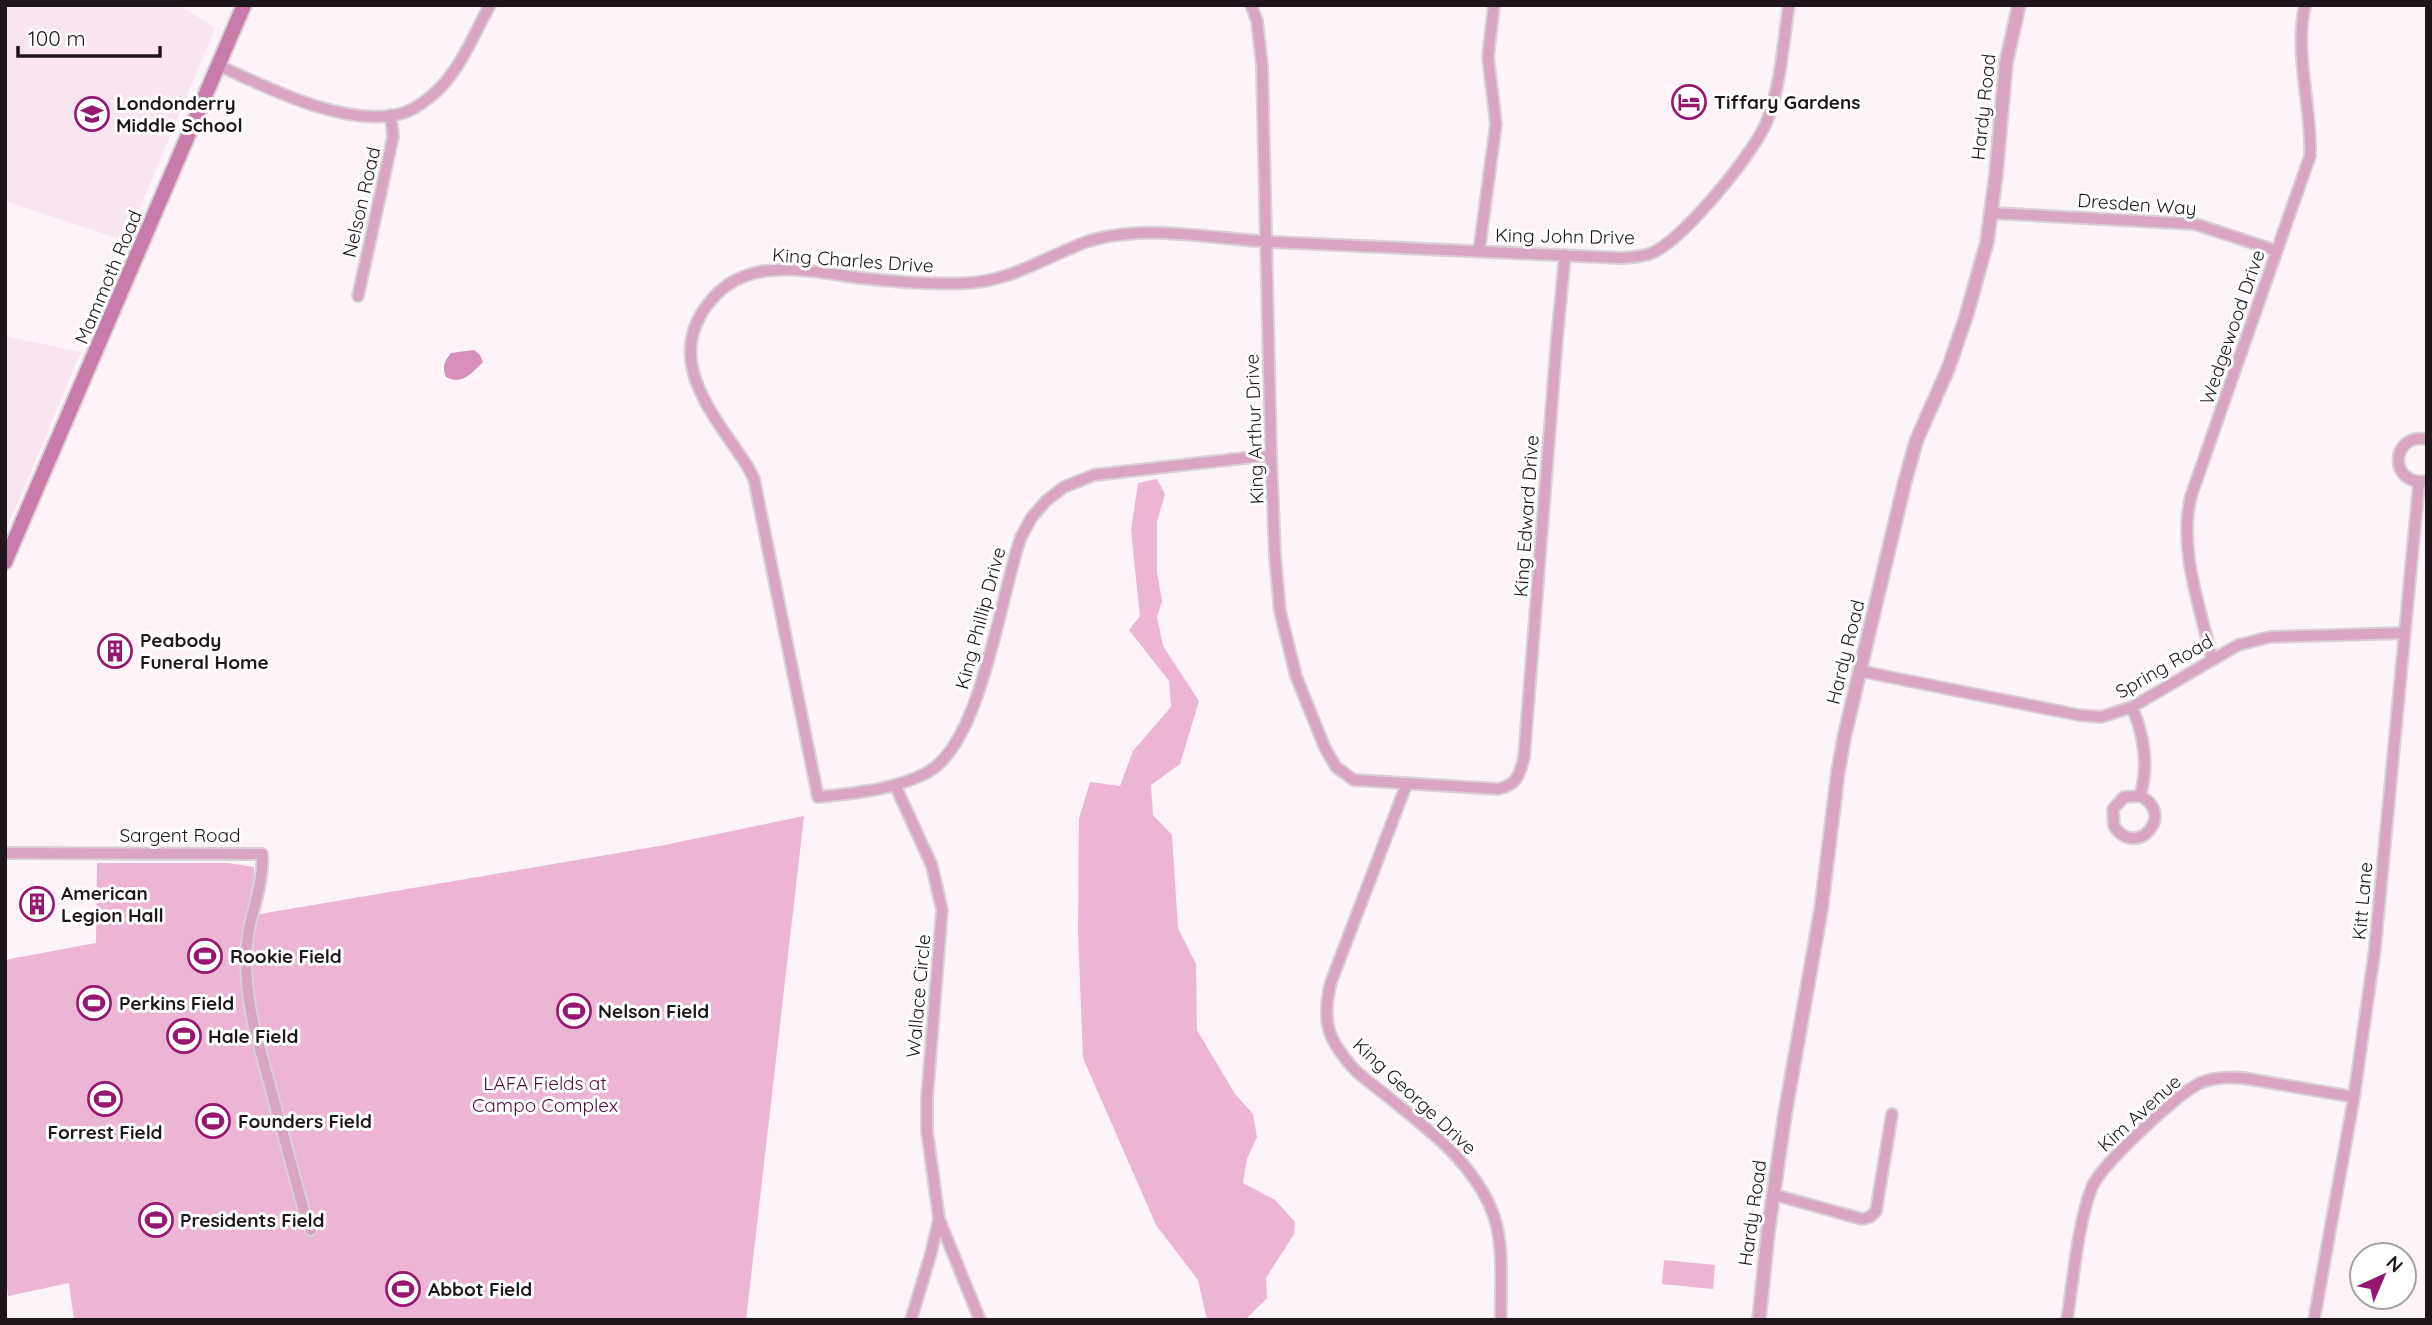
<svg xmlns="http://www.w3.org/2000/svg" width="2432" height="1325" font-family="Quicksand,sans-serif">
  <style>
    .built { fill: #f8e5ef }
    .green { fill: #ecb5d4 }
    .water { fill: #d88fba }
    .lines { fill: none; stroke-linecap: round; stroke-linejoin: round }
    .minor-casing { stroke: #d9d0d5; stroke-width: 14 }
    .tertiary-casing { stroke: #d9d0d5; stroke-width: 16 }
    .secondary-casing { stroke: #d9d0d5; stroke-width: 18 }
    .minor { stroke: #daa5c3; stroke-width: 10 }
    .tertiary { stroke: #daa5c3; stroke-width: 12 }
    .secondary { stroke: #c97caa; stroke-width: 14 }
    .labels { text-anchor: middle; stroke-width: 6; stroke-linejoin: round; paint-order: stroke }
    .poi-label { font-size: 19px; font-weight: bold; fill: #1e161b; stroke: #fff; text-anchor: start }
    .street-label { font-size: 19px; fill: #1e161b; stroke: #fff }
    .park-label { font-size: 19px; fill: #4f0f3a; stroke: #fff }
  </style>
  <rect width="100%" height="100%" fill="#fdf3f8"/>
  <path class="built" d="M5 5H179L215 28 126 241 5 201Z
    M5 336 81 352 5 533Z"/>
  <path class="green" d="M1157 479 1165 494 1157 522V572L1162 601 1157 617 1163 646 1199 701 1180 764 1151 785 1153 815 1172 835 1178 928 1196 964 1197 1030 1235 1094 1253 1114 1257 1137 1247 1159 1243 1183 1275 1200 1295 1222 1294 1234 1266 1278 1267 1298 1245 1320H1207L1198 1280 1156 1225 1083 1058 1078 931 1079 819 1090 782 1120 786 1133 751 1171 707 1169 681 1129 630 1140 616 1131 530 1138 483Z
    M804 816 746 1320H74L69 1283 8 1296 5 1270V960L96 943 97 863H228L254 867V878L245 919 260 914 665 845Z
    M1664 1260 1715 1265 1713 1289 1662 1284Z"/>
  <path class="water" d="M474 350 480 355 483 362C472 373 461 386 446 377 442 366 444 362 451 353Z"/>
  <g class="lines">
    <g class="minor-casing">
      <path id="minor" d="M1251 5 1257 21 1262 65 1271 455 1275 556 1280 611 1296 676 1325 748 1336 767 1354 780 1498 789C1517 785 1519 776 1524 758L1557 338 1565 255
        M218 65C267 88 352 131 406 112 419 107 431 97 441 87 462 65 475 32 490 5
        M1991 213 2195 224 2277 251
        M1479 251 1496 124 1488 57 1494 5
        M358 296 393 137 391 115
        M2427 439C2389 433 2389 487 2427 481
        M1271 455 1094 475 1064 487 1046 501 1032 517 1021 537C1000 596 982 742 928 772 895 790 854 793 818 797L754 479 748 467C715 416 659 358 713 298 751 255 812 272 861 278 896 282 932 285 968 283 1012 281 1049 255 1089 241 1105 236 1122 234 1139 233 1182 231 1229 240 1273 242 1389 247 1505 252 1621 258 1631 257 1643 257 1652 253 1683 240 1755 152 1767 121 1781 85 1783 43 1789 5
        M2212 659C2200 606 2178 549 2191 496L2310 156C2312 106 2294 55 2305 5
        M1860 671 2078 715 2101 717 2132 707 2238 645 2270 637 2405 633
        M2132 707C2144 735 2149 766 2140 796 2177 814 2136 860 2114 826L2113 809 2124 797 2140 796
        M1407 783 1331 982C1321 1023 1328 1041 1356 1071 1406 1114 1478 1157 1496 1223 1504 1253 1500 1289 1501 1320
        M895 785 932 866 942 910 927 1098V1131L939 1219 931 1253 911 1320
        M5 853 262 854C264 880 254 904 249 929 243 961 247 995 254 1027L305 1215 311 1230
        M1775 1195 1862 1219 1870 1217 1876 1211 1892 1114
        M939 1219 980 1320
        M2067 1320C2073 1281 2078 1222 2092 1187 2102 1164 2178 1093 2200 1083 2214 1077 2229 1077 2243 1078L2354 1097
        M2314 1320 2354 1097 2375 948 2419 483"/>
    </g>
    <g class="tertiary-casing">
      <path id="tertiary" d="M1759 1320 1768 1232 1785 1114 1821 910 1838 772 1844 738 1905 481 1917 439 1948 369 1966 317 1987 242 1996 174 2006 63 2019 5"/>
    </g>
    <g class="secondary-casing">
      <path id="secondary" d="M5 562 244 5"/>
    </g>
    <use href="#minor" class="minor"/>
    <use href="#tertiary" class="tertiary"/>
    <use href="#secondary" class="secondary"/>
  </g>
  <defs>
    <g id="hotel-ring" transform="scale(1.75)"><circle r="9.5" fill="#fff" stroke="#961770" stroke-width="1.5"/><path d="M-6-4.5h1.5V1H6V5H4.5V3h-9V5H-6ZM-4 0a1.8 1.8 0 1 1 3.6 0ZM.5 0V-2.5h3Q6-2.5 6 0Z" fill="#961770"/></g>
    <g id="school-ring" transform="scale(1.75)"><circle r="9.5" fill="#fff" stroke="#961770" stroke-width="1.5"/><path d="M0-5L7-2L0 1L-7-2ZM-4 1L0 2.5L4 1V4Q0 6-4 4Z" fill="#961770"/></g>
    <g id="building-ring" transform="scale(1.75)"><circle r="9.5" fill="#fff" stroke="#961770" stroke-width="1.5"/><path d="M-4-6H4V6H1V3H-1V6H-4ZM-2.5-4.3h1.7v1.8h-1.7ZM.8-4.3h1.7v1.8H.8ZM-2.5-1h1.7V.8h-1.7ZM.8-1h1.7V.8H.8Z" fill="#961770"/></g>
    <g id="stadium-ring" transform="scale(1.75)"><circle r="9.5" fill="#fff" stroke="#961770" stroke-width="1.5"/><path d="M0-5a6.5 5 0 1 0 0 10a6.5 5 0 1 0 0-10ZM-3.5-1.8h7v3.6h-7Z" fill="#961770"/></g>
  </defs>
  <g fill-rule="evenodd">
    <use href="#hotel-ring" x="1689" y="102"/>
    <use href="#school-ring" x="92" y="114"/>
    <use href="#building-ring" x="115" y="651"/>
    <use href="#building-ring" x="37" y="904"/>
    <use href="#stadium-ring" x="205" y="956"/>
    <use href="#stadium-ring" x="94" y="1003"/>
    <use href="#stadium-ring" x="574" y="1011"/>
    <use href="#stadium-ring" x="184" y="1036"/>
    <use href="#stadium-ring" x="105" y="1099"/>
    <use href="#stadium-ring" x="213" y="1121"/>
    <use href="#stadium-ring" x="156" y="1220"/>
    <use href="#stadium-ring" x="403" y="1289"/>
  </g>
  <g class="labels">
    <g class="poi-label">
      <text x="1714" y="109">Tiffary Gardens</text>
      <text x="116" y="110">Londonderry<tspan x="116" dy="22">Middle School</tspan></text>
      <text x="140" y="647">Peabody<tspan x="140" dy="22">Funeral Home</tspan></text>
      <text x="61" y="900">American<tspan x="61" dy="22">Legion Hall</tspan></text>
      <text x="230" y="963">Rookie Field</text>
      <text x="119" y="1010">Perkins Field</text>
      <text x="598" y="1018">Nelson Field</text>
      <text x="208" y="1043">Hale Field</text>
      <text x="238" y="1128">Founders Field</text>
      <text x="105" y="1139" text-anchor="middle">Forrest Field</text>
      <text x="180" y="1227">Presidents Field</text>
      <text x="428" y="1296">Abbot Field</text>
    </g>
    <g class="street-label">
      <text transform="translate(1983 107) rotate(-84)" y="7">Hardy Road</text>
      <text transform="translate(361 202) rotate(-77)" y="7">Nelson Road</text>
      <text transform="translate(2137 204) rotate(4)" y="7">Dresden Way</text>
      <text transform="translate(1565 236) rotate(1)" y="7">King John Drive</text>
      <text transform="translate(853 260) rotate(4)" y="7">King Charles Drive</text>
      <text transform="translate(108 277) rotate(-67)" y="7">Mammoth Road</text>
      <text transform="translate(2232 327) rotate(-71)" y="7">Wedgewood Drive</text>
      <text transform="translate(1254 429) rotate(-92)" y="7">King Arthur Drive</text>
      <text transform="translate(1526 516) rotate(-86)" y="7">King Edward Drive</text>
      <text transform="translate(980 618) rotate(-75)" y="7">King Phillip Drive</text>
      <text transform="translate(1845 652) rotate(-76)" y="7">Hardy Road</text>
      <text transform="translate(2164 666) rotate(-30)" y="7">Spring Road</text>
      <text x="180" y="842">Sargent Road</text>
      <text transform="translate(2362 901) rotate(-85)" y="7">Kitt Lane</text>
      <text transform="translate(918 996) rotate(-85)" y="7">Wallace Circle</text>
      <text transform="translate(1415 1096) rotate(43)" y="7">King George Drive</text>
      <text transform="translate(2139 1113) rotate(-42)" y="7">Kim Avenue</text>
      <text transform="translate(1752 1213) rotate(-82)" y="7">Hardy Road</text>
    </g>
    <g class="park-label">
      <text x="545" y="1090">LAFA Fields at<tspan x="545" dy="22">Campo Complex</tspan></text>
    </g>
  </g>
  <rect width="2432" height="1325" fill="none" stroke="#1e161b" stroke-width="14"/>
  <g transform="translate(2383 1276) rotate(44)"><circle r="33" fill="#ffffff" stroke="#a5a2a4" stroke-width="2"/>
  <path d="M0-5L12 26L0 18L-12 26Z" fill="#961770"/>
  <text y="-10" font-size="19" font-weight="bold" text-anchor="middle" fill="#1e161b">N</text>
  </g>
  <path d="M18 46v10h142v-10" fill="none" stroke="#1e161b" stroke-width="3.5"/>
  <text x="28" y="46" font-size="21" fill="#1e161b" stroke="#ffffff" stroke-width="5" paint-order="stroke">100 m</text>
</svg>
